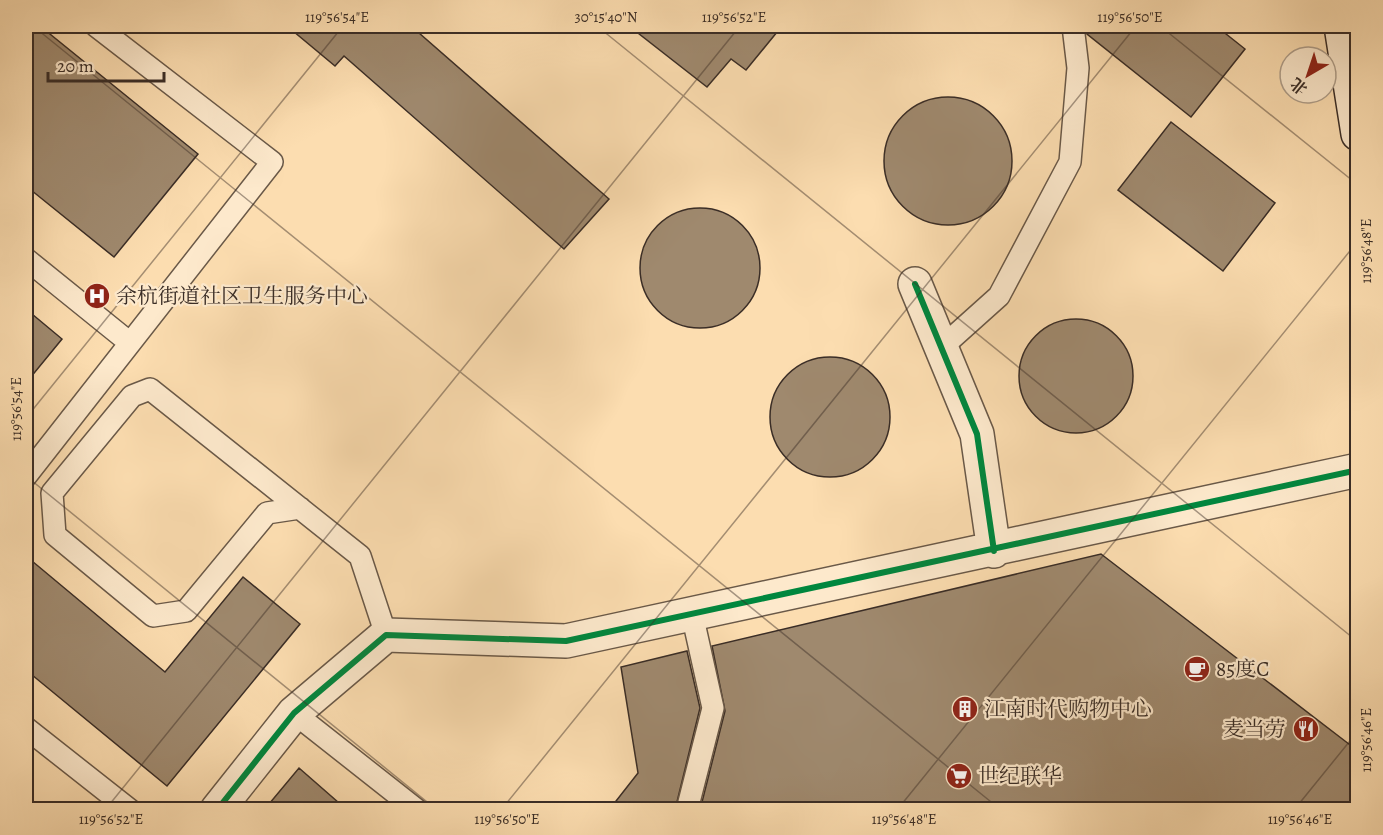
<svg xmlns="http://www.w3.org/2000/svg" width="1383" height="835" font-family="Alegreya,'Noto Serif SC',serif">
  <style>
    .building { fill: #9f896e; stroke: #3a2d26; stroke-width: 1.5 }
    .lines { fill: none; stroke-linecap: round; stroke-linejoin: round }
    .lane-casing { stroke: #6a5948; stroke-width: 24 }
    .street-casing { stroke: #6a5948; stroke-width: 36 }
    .secondary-casing { stroke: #3a2d26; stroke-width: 36 }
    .lane { stroke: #fde9cc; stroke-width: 21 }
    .street { stroke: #fde9cc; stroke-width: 33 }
    .secondary { stroke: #fde9cc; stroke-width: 33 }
    .cycleway-casing { stroke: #fde9cc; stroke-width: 10 }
    .cycleway { stroke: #00873e; stroke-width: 6 }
    .ticks { fill: none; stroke: #3a2d26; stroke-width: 1.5; stroke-opacity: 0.45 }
    .labels { text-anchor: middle; stroke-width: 4.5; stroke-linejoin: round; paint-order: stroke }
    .poi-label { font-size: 21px; fill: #3a2d26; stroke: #fde9cc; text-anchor: start }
    .neatline { fill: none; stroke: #3a2d26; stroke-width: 2 }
    .ticks-label { font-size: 15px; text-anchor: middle; fill: #3a2d26 }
  </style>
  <rect width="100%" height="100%" fill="#fcddb0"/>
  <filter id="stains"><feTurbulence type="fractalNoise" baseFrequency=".00333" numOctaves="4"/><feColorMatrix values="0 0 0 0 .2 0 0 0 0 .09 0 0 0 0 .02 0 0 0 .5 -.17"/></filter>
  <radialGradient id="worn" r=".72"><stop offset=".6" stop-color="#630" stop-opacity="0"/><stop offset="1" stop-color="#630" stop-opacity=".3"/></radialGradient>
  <path class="building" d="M26 26H40L198 154 114 257 26 186Z
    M287 26H411L609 199 564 249 344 56 335 66Z
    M629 26H782L746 70 731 59 707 87Z
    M1086 26H1216L1245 49 1191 117 1087 34Z
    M884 161a64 64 0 1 1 128 0a64 64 0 1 1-128 0Z
    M1171 122 1275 203 1223 271 1118 190Z
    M640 268a60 60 0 1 1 120 0a60 60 0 1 1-120 0Z
    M26 309 62 339 26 383Z
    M1019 376a57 57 0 1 1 114 0a57 57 0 1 1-114 0Z
    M770 417a60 60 0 1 1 120 0a60 60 0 1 1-120 0Z
    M1101 554 1358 751V810H700L725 711 712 646Z
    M26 556 165 672 243 577 300 624 167 786 26 670Z
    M687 651 700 708 675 810H609L638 773 621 667Z
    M299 768 347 810H264Z"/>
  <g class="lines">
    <g class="lane-casing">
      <path id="lane" d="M26 259 130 343
        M941 348 999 296 1070 162 1078 68 1073 26
        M26 476 272 162 96 26
        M300 508 267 513 186 611 153 616 55 535 52 493 132 396 150 389 360 556 386 635
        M294 713 417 810
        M26 728 130 810
        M687 810 713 708 692 614"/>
    </g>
    <g class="street-casing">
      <path id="street" d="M915 284 977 434 994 551
        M217 810 294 713 386 635 566 641 1358 470"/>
    </g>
    <g class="secondary-casing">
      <path id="secondary" d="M1341 26 1358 134"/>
    </g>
    <use href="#lane" class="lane"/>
    <use href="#street" class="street"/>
    <use href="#secondary" class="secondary"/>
    <g class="cycleway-casing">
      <path id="cycleway" d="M915 284 977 434 994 551
        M217 810 294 713 386 635 566 641 1358 470"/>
    </g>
    <use href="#cycleway" class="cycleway"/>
  </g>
  <path class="ticks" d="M33 26 1001 810M597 26 1358 642M1160 26 1358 185M26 418 343 26M26 476 437 810M105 810 740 26M501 810 1136 26M897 810 1358 241M1294 810 1358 731"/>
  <defs>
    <g id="hospital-disc" transform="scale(1.35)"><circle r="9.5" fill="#8f2418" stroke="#fde9cc"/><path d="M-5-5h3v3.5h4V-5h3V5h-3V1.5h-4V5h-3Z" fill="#fff"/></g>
    <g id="cafe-disc" transform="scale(1.35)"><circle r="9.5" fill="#8f2418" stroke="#fde9cc"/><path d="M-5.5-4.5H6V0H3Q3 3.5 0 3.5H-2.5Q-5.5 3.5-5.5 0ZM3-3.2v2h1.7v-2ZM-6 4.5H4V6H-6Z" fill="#fff"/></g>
    <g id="building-disc" transform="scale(1.35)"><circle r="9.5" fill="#8f2418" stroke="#fde9cc"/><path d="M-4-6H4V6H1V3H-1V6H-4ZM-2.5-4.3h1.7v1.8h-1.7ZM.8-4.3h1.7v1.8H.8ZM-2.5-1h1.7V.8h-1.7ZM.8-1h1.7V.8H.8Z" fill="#fff"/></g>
    <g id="restaurant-disc" transform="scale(1.35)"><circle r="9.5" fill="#8f2418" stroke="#fde9cc"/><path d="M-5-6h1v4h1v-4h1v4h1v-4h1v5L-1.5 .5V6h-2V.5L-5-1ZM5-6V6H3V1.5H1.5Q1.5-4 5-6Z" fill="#fff"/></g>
    <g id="supermarket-disc" transform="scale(1.35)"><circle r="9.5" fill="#8f2418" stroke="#fde9cc"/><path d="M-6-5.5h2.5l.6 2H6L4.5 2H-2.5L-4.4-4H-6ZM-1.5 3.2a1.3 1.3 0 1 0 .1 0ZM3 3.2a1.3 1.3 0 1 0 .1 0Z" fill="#fff"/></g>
  </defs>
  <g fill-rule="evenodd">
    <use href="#hospital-disc" x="97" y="296"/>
    <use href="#cafe-disc" x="1197" y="669"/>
    <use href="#building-disc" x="965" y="709"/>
    <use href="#restaurant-disc" x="1306" y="729"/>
    <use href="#supermarket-disc" x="959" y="776"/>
  </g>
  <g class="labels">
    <g class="poi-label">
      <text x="116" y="303">余杭街道社区卫生服务中心</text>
      <text x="1216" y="676">85度C</text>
      <text x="984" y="716">江南时代购物中心</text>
      <text x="1286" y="736" text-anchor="end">麦当劳</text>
      <text x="978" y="783">世纪联华</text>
    </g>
  </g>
  <rect width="1383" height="835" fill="none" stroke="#fcddb0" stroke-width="66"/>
  <g transform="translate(1308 75) rotate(219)"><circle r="28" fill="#fde9cc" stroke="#af9e8a" stroke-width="1.5"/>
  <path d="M0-4.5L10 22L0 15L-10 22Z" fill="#8f2418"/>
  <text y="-9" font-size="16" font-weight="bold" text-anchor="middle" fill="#3a2d26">北</text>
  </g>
  <path d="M48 72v9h116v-9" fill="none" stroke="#3a2d26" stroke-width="3"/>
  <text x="57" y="72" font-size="18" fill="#3a2d26" stroke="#fde9cc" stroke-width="4.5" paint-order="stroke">20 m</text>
  <rect x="33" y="33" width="1317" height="769" class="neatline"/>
  <g class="ticks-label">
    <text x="337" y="22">119°56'54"E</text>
    <text x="606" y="22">30°15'40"N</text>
    <text x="734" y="22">119°56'52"E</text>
    <text x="1130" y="22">119°56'50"E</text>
    <text transform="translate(1366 251) rotate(-90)" y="5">119°56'48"E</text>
    <text transform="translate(16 409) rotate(-90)" y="5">119°56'54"E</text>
    <text transform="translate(1366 740) rotate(-90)" y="5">119°56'46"E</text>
    <text x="111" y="824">119°56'52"E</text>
    <text x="507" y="824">119°56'50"E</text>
    <text x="904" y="824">119°56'48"E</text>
    <text x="1300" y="824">119°56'46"E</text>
  </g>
  <rect width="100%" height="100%" filter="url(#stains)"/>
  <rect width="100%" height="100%" fill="url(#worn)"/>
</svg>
